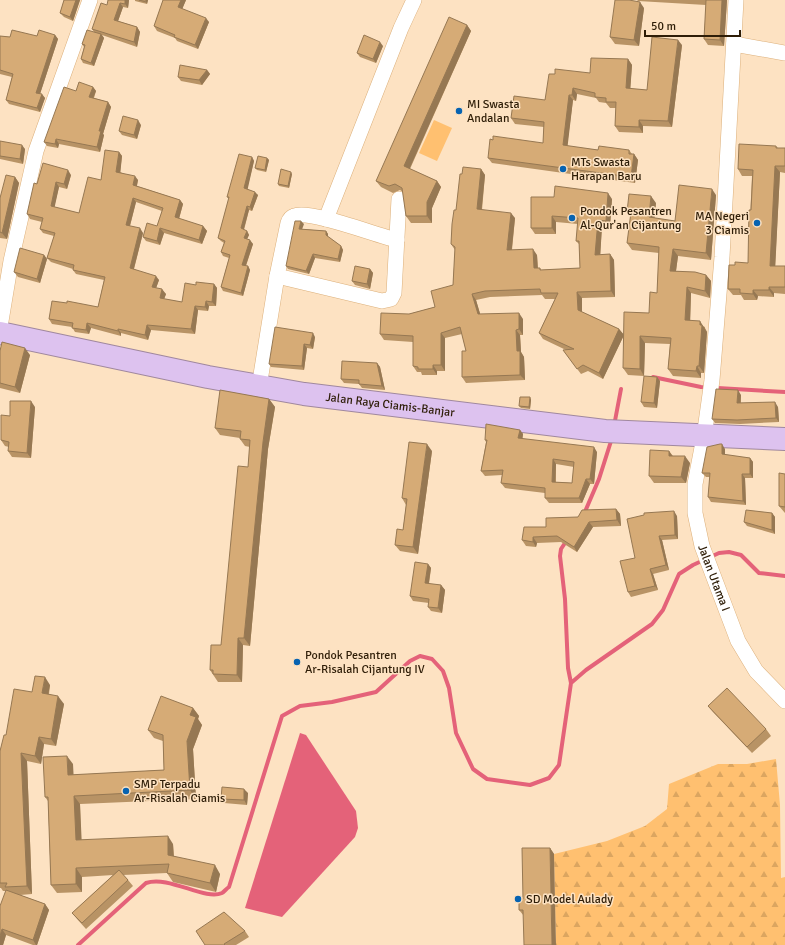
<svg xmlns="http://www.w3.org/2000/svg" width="785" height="945" font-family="Signika,sans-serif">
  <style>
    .forest { fill: url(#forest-firs) }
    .pitch { fill: #ffc070 }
    .water { fill: #e46279 }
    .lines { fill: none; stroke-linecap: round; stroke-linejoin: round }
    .stream { stroke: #e46279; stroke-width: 4 }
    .minor-casing { stroke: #dcb07b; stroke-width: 16 }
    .highway-casing { stroke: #a0889e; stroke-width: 24 }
    .minor { stroke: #fff; stroke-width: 15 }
    .highway { stroke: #ddc2ef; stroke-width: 22 }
    .wall { fill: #b89365; fill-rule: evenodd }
    .shaded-wall { fill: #967853 }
    .building { fill: #d6ab76; stroke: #967853; fill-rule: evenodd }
    .poi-dot { fill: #0763b1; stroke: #fde2c2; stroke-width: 1.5 }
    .labels { text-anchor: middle; stroke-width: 3; stroke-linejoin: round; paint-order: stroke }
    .poi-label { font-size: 12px; fill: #2e1d07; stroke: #fde2c2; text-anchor: start }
    .street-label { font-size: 12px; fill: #2e1d07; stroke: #fde2c2 }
  </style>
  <defs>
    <pattern id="forest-firs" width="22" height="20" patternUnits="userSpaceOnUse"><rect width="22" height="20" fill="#ffc070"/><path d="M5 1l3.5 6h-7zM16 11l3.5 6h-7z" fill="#dba560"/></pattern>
  </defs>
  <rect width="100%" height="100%" fill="#fde2c2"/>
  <path class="forest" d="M776 759 780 805 781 878 785 877V945H556L554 854 607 841 645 826 667 809 669 784 718 764H747Z"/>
  <path class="pitch" d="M434 120 452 128 437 161 419 153Z"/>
  <path class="water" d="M300 733 306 735 356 811 358 828 355 837 282 917 245 908Z"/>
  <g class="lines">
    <path class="stream" d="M653 377 701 387 785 392
      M614 426 621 389
      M584 514 599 479 612 438
      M567 540 561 549 560 556 565 599 568 668 571 683
      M78 945 146 883C169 875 205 901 222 893 224 892 227 888 229 887L282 716 300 706 332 702 376 692 410 661 420 656 432 659 443 671 449 688 456 733 473 769 487 779 530 785 549 778 559 765 571 683 586 670 652 624 663 610 679 574 693 565 719 553 729 552 741 555 759 573 785 576"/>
    <g class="minor-casing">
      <g id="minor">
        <path id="s1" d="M736 0 722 257 712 380 704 437 695 484V513L702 546 738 641 756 671 785 701"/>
        <path d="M734 44 785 53"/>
        <path d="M326 219 401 28 414 0"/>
        <path d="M277 276 382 301 391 299 394 293 399 199"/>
        <path d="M0 327 11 261 36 151 90 0"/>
        <path d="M259 387 277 276 288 223C289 220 291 217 294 216 310 209 377 236 397 240"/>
      </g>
    </g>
    <g class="highway-casing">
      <g id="highway">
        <path id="s2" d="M0 333 208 377 304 394 605 431 785 439"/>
      </g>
    </g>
    <use href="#minor" class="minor"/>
    <use href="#highway" class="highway"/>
  </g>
  <path class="wall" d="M64 0H80L73 21 64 17 60 13Z
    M129 0 128 8 123 7 118 21 137 27 140 32 137 47 102 35 104 38 94 66 83 63 81 59 84 47 82 44 94 32 92 29 107 5Z
    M135 0H148L147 4 135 1Z
    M163 0H186L182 9 209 22 198 49 177 41 175 38 157 31 154 26Z
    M637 0H727L724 46 708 45 704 39 706 5 638 1Z
    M644 8 639 46 615 44 610 37Z
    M467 25 471 31 410 169 437 181 441 187 432 208V223H411L406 216 403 192 400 190 393 193 381 187 376 181Z
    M55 35 58 39 40 94 45 98 40 112 9 104 6 100 12 77 0 74V36L10 37Z
    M682 45 672 127 643 126V133L619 132 615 126 616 108H610L606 103 599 102 596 98 577 94 576 101 573 100 567 146 598 150H629L632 154H634L638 160 635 183 492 163 488 158 543 143 544 127 515 124 511 118 545 100 555 74 590 73 628 59 632 65 630 89 647 90Z
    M383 46 376 63 360 57 357 53Z
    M207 70 210 74 202 85 181 81 178 77Z
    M93 87 96 91 94 98 108 102 111 107 103 134 104 135 100 152 59 144 58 148 47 146 44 142 76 91Z
    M141 125 137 139 122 135 119 131Z
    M0 141 25 149 23 164 0 159Z
    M776 146 778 148H785V173L780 172 775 266H785V294L774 293V297L758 296 757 300H744L741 295H733L728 289 735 265 748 263 752 176H742L738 169Z
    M119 152 122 156 120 172 138 180 137 186 180 200 183 204 179 219 203 226 207 231 202 244 164 233 160 245 146 241 143 237 157 226 162 211 136 202 130 226 143 233 134 269 159 280 156 288 166 294 164 299 182 302 196 285 214 284 217 288 216 306H209L208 311 198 310 195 334 151 330 148 340 121 333V336L91 328 89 334 75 332 72 327 52 324 49 319 67 303 98 307 104 280 76 274 73 270V269L51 262 47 258 54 236 43 233 40 229 42 222 30 219 27 214 37 184 71 175 67 189 59 187 54 207 79 213Z
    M252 157 254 161 247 189 258 195 252 211 249 210 244 230 247 231 249 235 247 239 253 244 246 266H248L250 270 243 296 223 291 221 287 229 258 223 256 221 252 224 243 221 241 218 238 229 199 227 197Z
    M267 158 269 160 266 172 257 170 255 168Z
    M481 169 485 175 482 210 515 218 512 250 537 255 538 268H540L541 270 580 268 579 244 576 241 578 224 556 222V234H535L531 228V197L612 199 610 226H602L600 255 610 254 614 260 615 297 582 298V312L619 329 624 335 603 379 588 371 581 374 563 350H566L543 339 539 333 555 299H545L542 295 490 297 476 300 480 314 523 319V335H520L521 352 524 357 525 380 466 383 462 377 466 351 462 334 445 338V371H437V375H422L421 372H417L413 366V342L384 340 380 334 409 314 435 307 453 285 455 250 451 244 462 174Z
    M292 174 289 188 279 186 278 184Z
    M15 177 19 183 7 239 0 238V198Z
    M716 195 711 260 678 256 676 271 706 275 711 281 710 298 691 293 690 320 705 327V328L707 332 704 373H701V378L673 376 668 369 670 344 645 343 644 376 628 375 623 368 649 313 657 293 659 253 632 250 627 243 631 217 627 212 656 203 654 218 675 221Z
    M304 224 302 229 326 231 328 234V237L341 246 343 250 340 262 315 258 309 274 288 269 286 266Z
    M44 255 47 259 40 283 18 277 14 272Z
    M370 269 373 273 370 289 355 285 352 281Z
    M315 337 313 349 307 348 304 370 271 367 269 364Z
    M0 351 30 355 20 393 0 388Z
    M377 363 380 367 385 390 362 388 359 384 344 383 341 379Z
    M657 377 660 381 657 408 644 407 641 402Z
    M741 395V403L778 407 779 422 740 424 715 423 712 419Z
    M530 397 531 400 530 409 521 408 519 406Z
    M269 399 275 407 268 449 250 646 243 645 242 682H218L210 670 221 645 248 467 250 447 245 446 240 439V438L220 435 215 428Z
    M35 407 31 458 12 457 8 451 9 447 5 446 1 440Z
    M520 430 523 434 522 439 597 452 594 484H590L582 503H549L545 498V493L505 488 501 483 502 475 485 476 481 471 486 442 485 440ZM556 464 574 467 572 483 556 482Z
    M725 449V455L750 458 753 462V478H745L746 505 711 502 708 497 710 477H706L702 473Z
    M432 451 418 554 400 551 395 545 403 530 406 505 402 498Z
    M669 451 673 456 690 463 686 483H654L649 476Z
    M785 474V513L779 506Z
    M616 509 620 514 621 526 593 527 577 552 561 542 537 543 536 547 526 546 522 540 546 527 578 517Z
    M772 513 775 517V534L747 526 744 522Z
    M677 516 678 539 662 540 669 570 653 574 658 590 631 597 628 592 635 558Z
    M428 564 431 568 429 584 441 585 445 590 442 613 431 611 428 607 429 603 413 601 410 596Z
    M50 685 49 694 64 704 56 746 44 744 41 764 27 761 32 894 20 895 45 904 49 910 37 945H33L6 935 3 945H0L6 891H3L1 888H0V751L6 735 32 692Z
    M708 706 766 729 771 736 752 753 713 712Z
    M193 708 199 716 198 719 202 725 193 749 196 799 80 804 81 840 173 844 174 856 220 874 216 892 173 882 167 873 123 875 128 880 133 886 86 929 77 919 72 913 113 875 82 877V892L57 893 51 885 48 801 45 797 73 764V775L164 770 163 741 154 738 148 730Z
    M248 793 247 805 224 803 221 799Z
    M550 848 554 854 524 916 519 910 523 899Z
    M245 931 249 937 236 945H205Z"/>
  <path class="shaded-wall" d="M76 0H80L73 21 70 17Z
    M125 0H129L128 8 125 4Z
    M146 0H148L147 4 146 2Z
    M181 0H186L181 12 178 7Z
    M722 0H727L724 46 720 40Z
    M640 2 644 8 639 46 634 40Z
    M120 3 123 7 117 24 114 20Z
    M206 18 209 22 198 49 195 45Z
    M467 25 471 31 408 172 404 166Z
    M137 27 140 32 137 47 134 42Z
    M101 34 104 38 94 66 91 63Z
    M55 35 58 39 39 97 36 93Z
    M678 40 682 45 672 127 668 121Z
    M380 42 383 46 376 63 373 59Z
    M628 59 632 65 630 94 626 88Z
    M207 70 210 74 202 85 199 80Z
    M93 87 96 91 92 101 89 97Z
    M573 88 577 94 576 101 572 95Z
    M42 94 45 98 40 112 37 108Z
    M569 95 573 100 567 151 563 145Z
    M108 102 111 107 103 134 104 135 100 152 97 147 99 131Z
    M138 120 141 125 137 139 134 135Z
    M639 120 643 126V133L639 127Z
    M56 139 59 144 58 148 55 144Z
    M22 145 25 149 23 164 20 159Z
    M119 152 122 156 120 176 116 172Z
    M634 154 638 160 635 183 631 177Z
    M252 157 254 161 247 192 244 188Z
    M267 158 269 160 266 172 265 170Z
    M775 166 780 172 775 272 770 266Z
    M481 169 485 175 481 215 477 209Z
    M68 170 71 175 67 189 64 184Z
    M291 172 292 174 289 188 288 186Z
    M135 176 138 180 136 189 133 185Z
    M15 177 19 183 7 239 2 233Z
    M437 181 441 187 432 208V223L427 216V202Z
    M56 182 59 187 54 210 51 206Z
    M712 189 716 195 711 260 706 253Z
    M255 192 258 195 252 211 250 207Z
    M608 193 612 199 610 226 606 221Z
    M651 196 656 203 654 224 649 217Z
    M133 198 136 202 129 229 126 225Z
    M180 200 183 204 178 222 175 217Z
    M247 206 249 210 243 232 241 228Z
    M511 213 515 218 511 256 507 250Z
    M552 216 556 222V234L552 228Z
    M598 220 602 226 600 260 595 255Z
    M301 221 304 224 301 232 299 229Z
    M203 226 207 231 202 244 199 240Z
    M140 228 143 233 133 272 130 268Z
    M160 228 164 233 160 245 157 241Z
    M247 231 249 235 246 241 244 238Z
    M326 231 328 234V238L326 235Z
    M250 240 253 244 245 268 242 265Z
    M341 246 343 250 340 262 338 259Z
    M533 249 537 255 538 274 534 268Z
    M673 249 678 256 675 278 670 271Z
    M313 254 315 258 309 274 306 271Z
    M610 254 614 260 615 297 611 291Z
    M44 255 47 259 40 283 37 279Z
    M248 266 250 270 243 296 241 293Z
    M370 269 373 273 370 289 367 284Z
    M706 275 711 281 710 298 705 291Z
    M156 276 159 280 155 291 152 287Z
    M214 284 217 288 216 306 212 302Z
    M687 287 691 293 690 326 685 320Z
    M769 287 774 293V297L769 290Z
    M162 289 166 294 163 302 160 298Z
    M753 290 758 296 757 300 753 294Z
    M577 292 582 298V316L578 310Z
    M472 294 476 300 482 320 478 314Z
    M206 301 209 306 208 311 205 307Z
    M195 306 198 310 195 334 191 329Z
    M519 313 523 319V335L519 329Z
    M700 321 707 332 704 373 699 366Z
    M87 323 91 328 89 334 86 330Z
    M147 325 151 330 148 340 145 335Z
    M118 329 121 333V336L118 331Z
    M619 329 624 335 603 379 599 373Z
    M516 330 520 335 521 352 524 357 525 380 520 375 517 351Z
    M313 333 315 337 313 349 310 345Z
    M441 333 445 338V371L441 365Z
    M640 336 645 343 644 376 640 369Z
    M304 344 307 348 304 370 302 366Z
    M25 348 30 355 20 393 15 387Z
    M377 363 380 367 385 390 382 386Z
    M433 365 437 371V375L433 369Z
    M697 366 701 373V378L696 371Z
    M657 377 660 381 657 408 654 403Z
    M738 390 741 395 740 407 737 403Z
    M530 397 531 400 530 409 529 407Z
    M269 399 275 407 268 449 250 646 244 638 263 442Z
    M31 401 35 407 31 458 27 453Z
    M775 402 778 407 779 422 776 418Z
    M520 430 523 434 522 443 518 438Z
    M427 444 432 451 418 554 413 547Z
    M722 444 725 449V459L722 454Z
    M594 447 597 452 594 484 590 479Z
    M669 451 673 457 669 456Z
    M685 456 690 463 686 483 681 477Z
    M750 458 753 462V478L750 474Z
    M553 459 556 464 555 487 552 482Z
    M742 474 745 478 746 505 743 501Z
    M586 479 590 484 582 503 579 498Z
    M616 509 620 514 621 526 617 520Z
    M674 511 677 516 678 539 675 535Z
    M772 513 775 517V534L772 530Z
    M589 522 593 527 577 552 574 547Z
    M659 536 662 540 669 570 666 565Z
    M533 537 537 543 536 547 533 542Z
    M428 564 431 568 428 588 425 583Z
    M650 569 653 574 658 590 655 586Z
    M441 585 445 590 442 613 438 608Z
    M238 638 243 645 242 682 237 675Z
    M45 677 50 685 47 701 42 693Z
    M58 696 64 704 56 746 51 739Z
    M193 708 199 716 198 719 202 725 193 749 196 799 190 790 187 741 190 715Z
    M39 737 44 744 41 764 35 756Z
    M21 753 27 761 32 894 27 886Z
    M67 756 73 764 74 783 68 775Z
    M244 789 248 793 247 805 244 800Z
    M74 796 80 804 82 848 76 840Z
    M168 836 173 844 174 863 168 855Z
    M550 848 554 854 556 945H552Z
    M215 865 220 874 216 892 210 883Z
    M76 868 82 877V892L76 884Z
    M45 904 49 910 37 945H36L33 940Z
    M2 929 6 935 3 945H0V936Z"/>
  <path class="building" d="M64 0H76L70 17 60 13Z
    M108 0H125V4L120 3 114 20 137 27 134 42 92 29 101 3 107 5Z
    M139 0H146V2Z
    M163 0H181L178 7 206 18 195 45 174 37 175 35 154 26Z
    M615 0H629L640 2 634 40 610 37Z
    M706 0H722L720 40 704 39Z
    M449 17 467 25 404 166 437 181 427 202V216H406L402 188 395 184 389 186 376 181Z
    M12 30 37 36 39 30 55 35 36 93 42 94 37 108 6 100 13 74 0 70V36L10 37Z
    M87 30 101 34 91 63 81 59 85 45 82 44Z
    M364 35 380 42 373 59 357 53Z
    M652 37 678 40 668 121 639 120V127L615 126 616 102H606V98L595 97V93L573 88 572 95H569L563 145 598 150 599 146 629 150V154H634L631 177 488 158 490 139 493 140V136L543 143 544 122 511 118 514 96 545 100 549 74H555V69L590 73 591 58 628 59 626 88 647 90Z
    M180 65 207 70 199 80 178 77Z
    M79 82 93 87 89 97 108 102 99 131H101L97 147 56 139 55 144 44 142 64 87 76 91Z
    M123 116 138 120 134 135 119 131Z
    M0 141 22 145 20 159 0 156Z
    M739 144 776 146V148H785V166H775L770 266H785V287H769V290H753V294L740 293V289H728L729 265H735V262L748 263 749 210H751L753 170 738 169Z
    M105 150 119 152 116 172 135 176 133 185 180 200 175 217 203 226 199 240 160 228 157 241 143 237 147 223 157 226 163 208 133 198 126 225 140 228 130 268 156 276 152 287 162 289 160 298 182 302 185 283 196 285V282L214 284 212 302 206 301 205 307 195 306 191 329 147 325 145 335 118 329V331L87 323 86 330 72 328 73 323 49 319 52 301 67 303V301L98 307 105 277 73 270 74 265 47 258 55 233 40 229 43 218 27 214 34 183 37 184 43 163 68 170 64 184 56 182 51 206 79 213 88 177 101 180Z
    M239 154 252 157 244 188 255 192 250 207 247 206 241 228 247 231 244 238 250 240 242 265 248 266 241 293 221 287 230 255 221 252 225 241 218 238 229 197H227Z
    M258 156 267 158 265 170 255 168Z
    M463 167 481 169 477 209 511 213 507 250 533 249 534 268H540V270L580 268 579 241H576L578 218 552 216V228H531V197H554L555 186 608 193 606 221 598 220 595 255 610 254 611 291 577 292 578 310 619 329 599 373 583 365 577 369 563 350 574 349 539 333 558 293H541L540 289 485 291 472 294 478 314 519 313V329L516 330 517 351H520V375L462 377V351H466L460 327 441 333V365H433V369H418V367L413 366V336L380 334 381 313 409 314 435 307 431 291 453 285 455 247 451 244 452 224 454 210H456L460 174H462Z
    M281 169 291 172 288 186 278 184Z
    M6 175 15 177 2 233 0 232V198Z
    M679 185 712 189 706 253 673 249 670 271 695 272 706 275 705 291 687 287 685 320 700 321V325H702L699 366H697L696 371 668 369 671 338 640 336V369L623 368 624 312 649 313 650 292 657 293 659 247 627 243 631 212H627L629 194 651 196 649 217 675 221Z
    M295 221H301L299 229 326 231V235L341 246 338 259 313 254 306 271 286 266Z
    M20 248 44 255 37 279 14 272Z
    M355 266 370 269 367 284 352 281Z
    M275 327 313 333 310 345 304 344 302 366 269 364Z
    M2 342 25 348 15 387 0 383V351Z
    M342 361 377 363 382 386 359 384V380L341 379Z
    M644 376 657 377 654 403 641 402Z
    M716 389 738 390 737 403 775 402 776 418 737 420 712 419Z
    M220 390 269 399 263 442 244 638H238L237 675 213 674V670H210L211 645H221L238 466 248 467 250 440 240 439 241 431 215 428Z
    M520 397H530L529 407 519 406Z
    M10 401H31L27 453 8 451 9 442 1 440V415L10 416Z
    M486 424 520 430 518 438 594 447 590 479H586L579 498H545V488L501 483 503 470 481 471 487 440H485ZM553 459 574 462 572 483 552 482Z
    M409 442 427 444 413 547 395 545 397 529 403 530 407 499 402 498Z
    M720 444H722V454L750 458V474H742L743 501 708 497 710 473H702L707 447Z
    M650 450 669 451V456H685L681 477 649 476Z
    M779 473 785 474V507L779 506Z
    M616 509 617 520 589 522 574 547 557 536 533 537V542L522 540 524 527H546V518L578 517 582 510Z
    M746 510 772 513V530L744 522Z
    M674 511 675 535 659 536 666 565 650 569 655 586 628 592 620 561 635 558 627 519 644 515V513Z
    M415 562 428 564 425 583 441 585 438 608 428 607 429 599 410 596Z
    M35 676 45 677 42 693 58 696 51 739 39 737 35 756 21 753 27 886 5 887 7 883H0V751L4 735H6L14 689 32 692Z
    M727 688 766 729 747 747 708 706Z
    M161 696 193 708 190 715 196 717 187 741 190 790 74 796 76 840 168 836V855L215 865 210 883 167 873 169 864 76 868V884L51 885 48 797H45L43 757 67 756 68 775 164 770 163 735 148 730Z
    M222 787 244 789V800L221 799Z
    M522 848H550L552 945H524L523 910H519V899H523Z
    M119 870 128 880 82 923 72 913Z
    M6 890 45 904 33 940 2 929 0 936V906Z
    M224 912 245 931 224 944 225 945H205L196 931Z"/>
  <g class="poi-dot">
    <circle cx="459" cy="111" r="4"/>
    <circle cx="563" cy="169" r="4"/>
    <circle cx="572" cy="218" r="4"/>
    <circle cx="757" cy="223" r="4"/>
    <circle cx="297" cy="662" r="4"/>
    <circle cx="126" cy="791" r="4"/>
    <circle cx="518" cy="899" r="4"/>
  </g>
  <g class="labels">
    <g class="poi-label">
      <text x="467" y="108">MI Swasta<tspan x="467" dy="14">Andalan</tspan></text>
      <text x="571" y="166">MTs Swasta<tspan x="571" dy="14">Harapan Baru</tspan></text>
      <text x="580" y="215">Pondok Pesantren<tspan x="580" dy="14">Al-Qur'an Cijantung</tspan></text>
      <text x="749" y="220" text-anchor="end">MA Negeri<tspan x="749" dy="14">3 Ciamis</tspan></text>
      <text x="305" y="659">Pondok Pesantren<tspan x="305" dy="14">Ar-Risalah Cijantung IV</tspan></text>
      <text x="134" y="788">SMP Terpadu<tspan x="134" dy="14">Ar-Risalah Ciamis</tspan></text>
      <text x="526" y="903">SD Model Aulady</text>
    </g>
    <g class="street-label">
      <text dy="4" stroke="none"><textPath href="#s2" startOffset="397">Jalan Raya Ciamis-Banjar</textPath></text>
      <text dy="4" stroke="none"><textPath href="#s1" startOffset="583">Jalan Utama I</textPath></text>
    </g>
  </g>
  <path d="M645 30v6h95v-6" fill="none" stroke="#2e1d07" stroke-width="2"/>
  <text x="651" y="30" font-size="12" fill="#2e1d07" stroke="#fde2c2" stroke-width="3" paint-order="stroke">50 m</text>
</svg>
